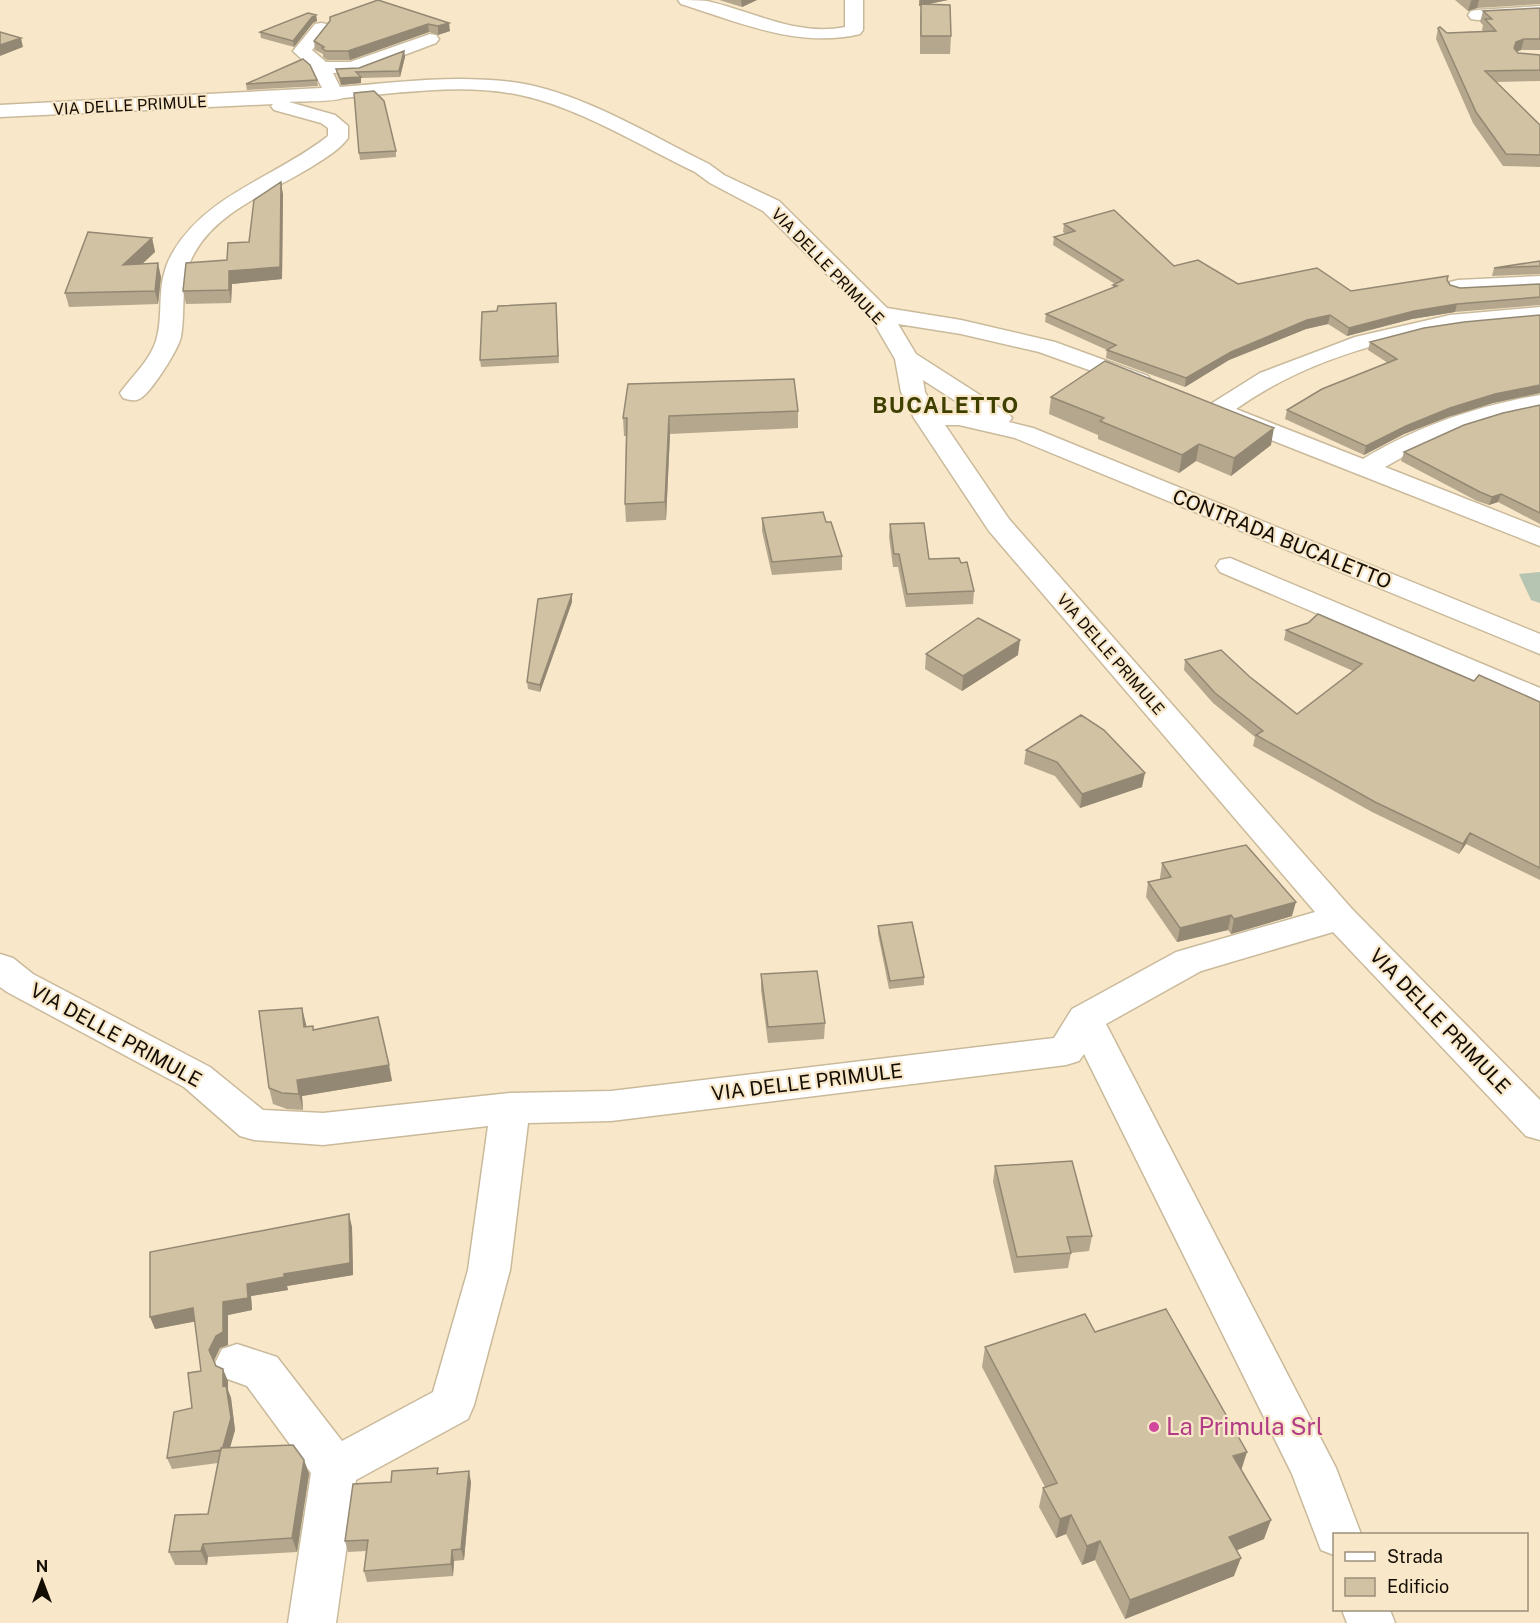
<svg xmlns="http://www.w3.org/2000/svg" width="1540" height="1623" font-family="'Public Sans',sans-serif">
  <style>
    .green { fill: #b6c4b2 }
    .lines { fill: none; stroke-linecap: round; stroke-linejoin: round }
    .street-casing { stroke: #caba9c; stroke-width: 3 }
    .street { fill: #fff; fill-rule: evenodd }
    .wall { fill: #b5a78d }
    .shaded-wall { fill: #938873 }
    .building { fill: #d2c2a4; stroke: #938873; stroke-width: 1.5 }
    .hotel-dot { fill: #d1479c; stroke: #f8e7c8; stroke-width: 2 }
    .labels { text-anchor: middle; stroke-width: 4.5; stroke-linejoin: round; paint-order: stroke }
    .far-street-label { font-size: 16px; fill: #130d04; stroke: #f8e7c8 }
    .street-label { font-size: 20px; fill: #130d04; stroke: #f8e7c8 }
    .far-district-label { font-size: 22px; font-weight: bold; letter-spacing: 1.5px; fill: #3f4000; stroke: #f8e7c8 }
    .near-hotel-label { font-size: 24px; fill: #b23c85; stroke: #f8e7c8; text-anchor: start }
  </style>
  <rect width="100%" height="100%" fill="#f8e7c8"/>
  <path class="green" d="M1540 572V603L1531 600 1519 574Z"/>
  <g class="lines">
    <g class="street-casing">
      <path id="street" d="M678 0C687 0 698 0 707 1 752 11 797 37 845 27V0H863V30L860 34C799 49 738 22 681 4Z
        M1540 6V16L1477 20 1471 19 1468 15 1471 11 1477 10Z
        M321 23 327 24 330 28 312 50 326 62H350L430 34 436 35 439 39 436 43 359 72 333 73 340 87C400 82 459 74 519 83 582 93 652 136 709 164L724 175 779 201 887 308 961 320 1055 342 1148 376 1151 381 1148 386 1139 388 1039 352 961 334 898 324 916 354 1008 413 1012 418 1009 422 1033 428 1540 634V654L1015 438 959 425H945L1009 519 1352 909 1540 1100V1140L1526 1136 1333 932 1201 971 1106 1024 1336 1468 1361 1534H1334V1555L1321 1550 1292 1474 1084 1054 1079 1061 1066 1065 611 1121 528 1123 510 1270 474 1405 468 1419 356 1480 336 1623H288L311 1473 247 1386 222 1377 215 1363 222 1349 237 1344 277 1357 342 1441 433 1392 468 1270 488 1126 323 1145 254 1140 240 1136 184 1087 7 992 0 987V954L13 958 33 974 210 1067 263 1110 323 1113 510 1093 611 1091 1054 1038 1072 1009 1176 952 1315 912 989 531 914 418 901 392 895 359 871 318 763 211 710 183 695 172C641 146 578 107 520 95 462 83 401 93 343 98 334 102 301 101 289 102L335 115 348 126V138C340 149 327 157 316 164 276 190 220 208 195 252 179 279 186 308 181 337 178 350 152 391 141 398 135 402 129 400 123 398L120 393C132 376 149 362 156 341 165 312 154 284 173 252 207 194 278 176 328 136V128L321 123 274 110 271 106 273 104 0 117V105L322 88 313 70 293 51 315 24ZM923 380 974 413 959 409 935 410 925 392Z
        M1540 276V290L1458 294 1450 292 1447 287 1450 282 1458 280Z
        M1540 307V321C1436 325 1322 348 1236 409L1363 459C1418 426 1477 406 1540 395V411C1485 420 1434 438 1385 467L1540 528V546L1223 421 1220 417 1209 415 1205 410 1209 405 1260 373 1355 337 1450 315Z
        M1230 558 1540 688V709L1220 572 1216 566 1220 560Z
        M1342 1610H1390L1395 1623H1347Z"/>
    </g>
    <use href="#street" class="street"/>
  </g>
  <path class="wall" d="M378 0 450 31 438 35 429 32 350 60H327L323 57V54L315 50 314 41 330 21Z
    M719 0H757L742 7Z
    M919 0H948L928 4 951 36 950 54H920V21L921 6H919Z
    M1455 0H1540V4L1477 8 1468 11Z
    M1540 8V50H1521L1516 52 1518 53 1540 55V81L1496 82 1540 125V167L1503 166 1473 123 1436 39 1438 28 1447 33 1483 31 1482 30 1483 25 1480 22 1483 11Z
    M316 15 317 21 313 23 294 47 261 38 260 32Z
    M404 51 405 57 400 77 361 78V83L341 85 337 75 336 69 359 68Z
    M317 80 318 86 247 90 246 84Z
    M396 151V157L360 160 359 153Z
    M283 194 282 279 232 284 231 303 186 304 183 291 227 260 249 242Z
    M1064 224 1174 266 1238 284 1351 291 1447 280 1450 285 1460 288 1540 284V305L1455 312 1412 319 1347 336 1328 324 1306 329 1229 360 1185 387 1106 358 1107 350 1045 322 1046 314 1113 288V285L1115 284 1053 245 1054 237 1066 234 1063 232Z
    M152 238 155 252 142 264 161 277 158 304 69 307 65 293Z
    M1540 261V274L1492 276 1494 268Z
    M556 303 559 363 481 367 480 360 497 311Z
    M1540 315V393L1493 403 1448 417 1404 434 1364 455 1285 419 1287 410 1388 363 1368 350 1370 342Z
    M1051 397 1271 445 1231 476 1196 461 1179 473 1098 439V435L1049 414Z
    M1540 405V524L1498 502 1489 505 1477 501 1401 461 1404 452Z
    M798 411V428L670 434 666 520 626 522 625 504 626 436H624L623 418Z
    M762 518 826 522 842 556V570L772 575 762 531Z
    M890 524 929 559 974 591 973 604 906 607 898 567H893L889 537Z
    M572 602 540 692 528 689 527 682Z
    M1286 630 1474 681 1540 702V880L1466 844 1459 854 1372 812 1253 746 1255 737 1213 703 1184 670 1185 660 1250 677 1297 714 1353 671 1284 640Z
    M926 654 1018 655 962 691 925 669Z
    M1026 750 1142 787 1080 808 1055 776 1024 764Z
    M1162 863 1292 916 1231 934 1228 930 1177 942 1146 897 1148 882 1161 880 1160 878Z
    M878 926 924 977V985L889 989 878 934Z
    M761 974 825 1023 824 1039 768 1043 761 990Z
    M306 1024 307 1027 389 1065 392 1081 302 1096 303 1110 287 1109 273 1104 269 1088Z
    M995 1166 1092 1236 1089 1251 1071 1253 1068 1268 1014 1273 993 1182Z
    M352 1227 353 1275 287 1286 288 1290 251 1296 252 1310 228 1315V1345L220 1348 214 1361 216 1366 228 1381V1390L231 1398 235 1430 230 1447 304 1460 309 1474 297 1552 208 1557 207 1565H175L169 1552 208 1514 218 1463 172 1469 167 1458 192 1408 201 1371 195 1321 155 1329Z
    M1095 1332 1241 1470 1264 1539 1237 1550 1234 1576 1125 1619 1095 1560 1082 1565 1066 1534 1056 1538 1039 1507 1043 1488 1045 1487 982 1367 985 1347Z
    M439 1474 471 1482 464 1560 454 1561 453 1576 367 1582 364 1571 366 1551 348 1552 345 1541 391 1482Z"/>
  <path class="shaded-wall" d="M741 0H757L742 7Z
    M920 0H948L919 6Z
    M1472 0H1479L1477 8 1468 11 1471 1Z
    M316 15 317 21 313 23 294 47 293 41 312 17Z
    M449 23 450 31 438 35V26Z
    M428 24 429 32 350 60 348 51Z
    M21 38 23 47 0 56V45Z
    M1524 39 1521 50 1513 53 1516 42Z
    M404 51 405 57 400 77 399 71Z
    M361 77V83L341 85 340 78Z
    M281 182 283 194 282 279 232 284 231 303 229 290V271L280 267Z
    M152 238 155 252 126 279 123 265Z
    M158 263 161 277 158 304 155 291Z
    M1457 304 1455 312 1412 319 1347 336 1349 328 1414 311Z
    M1330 315 1328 324 1306 329 1229 360 1185 387 1186 378 1231 352 1307 320Z
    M1540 385V393L1493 403 1448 417 1404 434 1364 455 1366 446 1406 426 1450 408 1495 394Z
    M669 416 670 434 666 520 665 502Z
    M1274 428 1271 445 1231 476 1234 458Z
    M1199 444 1196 461 1179 473 1182 455Z
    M1501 494 1498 502 1489 505 1492 497Z
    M572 594V602L540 692V685Z
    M1020 640 1018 655 962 691 963 676Z
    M1145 773 1142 787 1080 808 1082 794Z
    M1470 833 1466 844 1459 854 1463 844Z
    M1296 902 1292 916 1231 934 1234 919Z
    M1231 915 1228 930 1177 942 1180 928Z
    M302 1008 306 1024 308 1043 304 1027Z
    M389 1065 392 1081 302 1096 303 1110 299 1094 297 1080Z
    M349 1214 352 1227 353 1275 287 1286 288 1290 251 1296 252 1310 228 1315V1345L220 1348 213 1362 209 1350 223 1302 247 1284 284 1274Z
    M193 1308 198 1321 155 1329 150 1317Z
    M223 1369 228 1381V1390L231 1398 235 1430 226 1462 222 1450Z
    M1247 1452 1241 1471 1233 1456Z
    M304 1460 309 1474 297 1552 292 1538Z
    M469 1471 471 1482 464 1560 461 1549Z
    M1071 1515 1066 1534 1056 1538 1060 1519Z
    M1271 1520 1264 1539 1223 1556 1229 1537Z
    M1100 1541 1095 1560 1082 1565 1087 1546Z
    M203 1544 208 1557 207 1565 201 1551Z
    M452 1550 454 1561 453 1576 451 1564Z
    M1241 1558 1234 1576 1125 1619 1130 1600Z"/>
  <path class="building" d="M378 0 449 23 438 26 428 24 348 51H326L322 48 324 47 314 41 330 21V17Z
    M921 4 950 5 951 36H921Z
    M1540 8V39H1524L1516 42 1514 48 1518 53 1540 55V70L1485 71 1540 125V155L1506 154 1476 112 1438 28 1440 27 1447 33 1496 31 1485 19H1492L1483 11Z
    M308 13 316 15 312 17 293 41 260 32Z
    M0 32 21 38 0 45Z
    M404 51 399 71 356 72 361 77 340 78 336 69 359 68Z
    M303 59 310 65 317 80 246 84Z
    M374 91 384 101 396 151 359 153 354 93Z
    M281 182 280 267 229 271V290L183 291 186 263 227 260 228 243 249 242 254 200Z
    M1114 210 1174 266 1198 260 1238 284 1317 268 1351 291 1448 276 1447 280 1450 285 1460 288 1540 284V297L1457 304 1414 311 1349 328 1330 315 1307 320 1231 352 1186 378 1107 350 1116 345 1046 314 1117 286 1113 285 1123 280 1054 237 1075 231 1064 224Z
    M88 232 152 238 123 265 158 263 155 291 65 293Z
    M1540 261V266L1494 268Z
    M556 303 558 356 480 360 482 312 497 311 498 306Z
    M1540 315V385L1495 394 1450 408 1406 426 1366 446 1287 410 1322 389 1397 359 1370 342 1424 328 1464 322Z
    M1105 361 1274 428 1234 458 1199 444 1182 455 1100 421 1104 418 1051 397Z
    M794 379 798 411 669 416 665 502 625 504 627 418H623L628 384Z
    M1540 405V513L1501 494 1492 497 1480 492 1404 452 1464 425 1503 413Z
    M823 512 826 522H831L842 556 772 562 762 518Z
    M924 523 929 559 959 558 961 563 967 562 974 591 907 594 899 554H894L890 524Z
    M572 594 540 685 527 682 538 599Z
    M1318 614 1474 681 1479 675 1540 702V868L1470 833 1463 844 1375 802 1256 735 1263 731 1215 693 1185 660 1221 650 1250 677 1297 714 1362 664 1286 630 1308 623Z
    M978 618 1020 640 963 676 926 654Z
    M1081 715 1104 730 1145 773 1082 794 1057 762 1026 750Z
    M1246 845 1296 902 1234 919 1231 915 1180 928 1148 882 1171 877 1162 863Z
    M912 922 924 977 890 981 878 926Z
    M817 971 825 1023 768 1027 761 974Z
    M302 1008 304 1027 313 1026V1030L378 1017 389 1065 297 1080 299 1094 282 1093 269 1088 259 1011Z
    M1072 1161 1092 1236 1067 1237 1071 1253 1017 1257 995 1166Z
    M349 1214 350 1263 284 1274V1277L247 1284 248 1298 223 1302V1332L216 1336 209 1350 216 1366 223 1369V1386L226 1385 231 1418 223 1447 221 1448V1450L167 1458 174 1412 192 1408 188 1373 201 1371 193 1308 150 1317V1252Z
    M1166 1309 1247 1452 1233 1456 1271 1520 1229 1537 1241 1558 1130 1600 1100 1541 1087 1546 1071 1515 1060 1519 1043 1488 1057 1483 985 1347 1085 1314 1095 1332Z
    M293 1445 304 1460 292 1538 203 1544 201 1551 169 1552 175 1515 208 1514 221 1448Z
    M438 1468 437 1474 469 1471 461 1549 452 1550 451 1564 364 1571 368 1540 345 1541 353 1484 391 1482 392 1471Z"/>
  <circle class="hotel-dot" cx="1154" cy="1427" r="6"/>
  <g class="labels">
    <g class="far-street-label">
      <text transform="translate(130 105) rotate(-3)" y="6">VIA DELLE PRIMULE</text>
      <text transform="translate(828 266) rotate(46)" y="6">VIA DELLE PRIMULE</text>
      <text transform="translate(1111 654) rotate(49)" y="6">VIA DELLE PRIMULE</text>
    </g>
    <g class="street-label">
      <text transform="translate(1282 539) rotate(22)" y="7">CONTRADA BUCALETTO</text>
      <text transform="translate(1440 1021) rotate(46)" y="7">VIA DELLE PRIMULE</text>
      <text transform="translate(116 1035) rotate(29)" y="7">VIA DELLE PRIMULE</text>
      <text transform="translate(807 1082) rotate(-7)" y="7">VIA DELLE PRIMULE</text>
    </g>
    <g class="far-district-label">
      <text x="946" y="413">BUCALETTO</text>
    </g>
    <g class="near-hotel-label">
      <text x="1166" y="1435">La Primula Srl</text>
    </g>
  </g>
  <rect x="1333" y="1533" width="195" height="78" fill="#f8e7c8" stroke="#9c907a" stroke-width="1.5"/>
  <rect x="1345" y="1552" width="30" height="9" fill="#ffffff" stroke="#9c907a" stroke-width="1.5"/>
  <text x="1387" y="1563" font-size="18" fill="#130d04">Strada</text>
  <rect x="1345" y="1578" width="30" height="18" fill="#d2c2a4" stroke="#9c907a" stroke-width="1.5"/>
  <text x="1387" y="1593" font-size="18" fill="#130d04">Edificio</text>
  <g transform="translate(42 1581)" stroke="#f8e7c8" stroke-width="4.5" paint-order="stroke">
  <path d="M0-4.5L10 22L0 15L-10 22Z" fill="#130d04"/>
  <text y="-9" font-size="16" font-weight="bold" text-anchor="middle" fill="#130d04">N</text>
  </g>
</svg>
